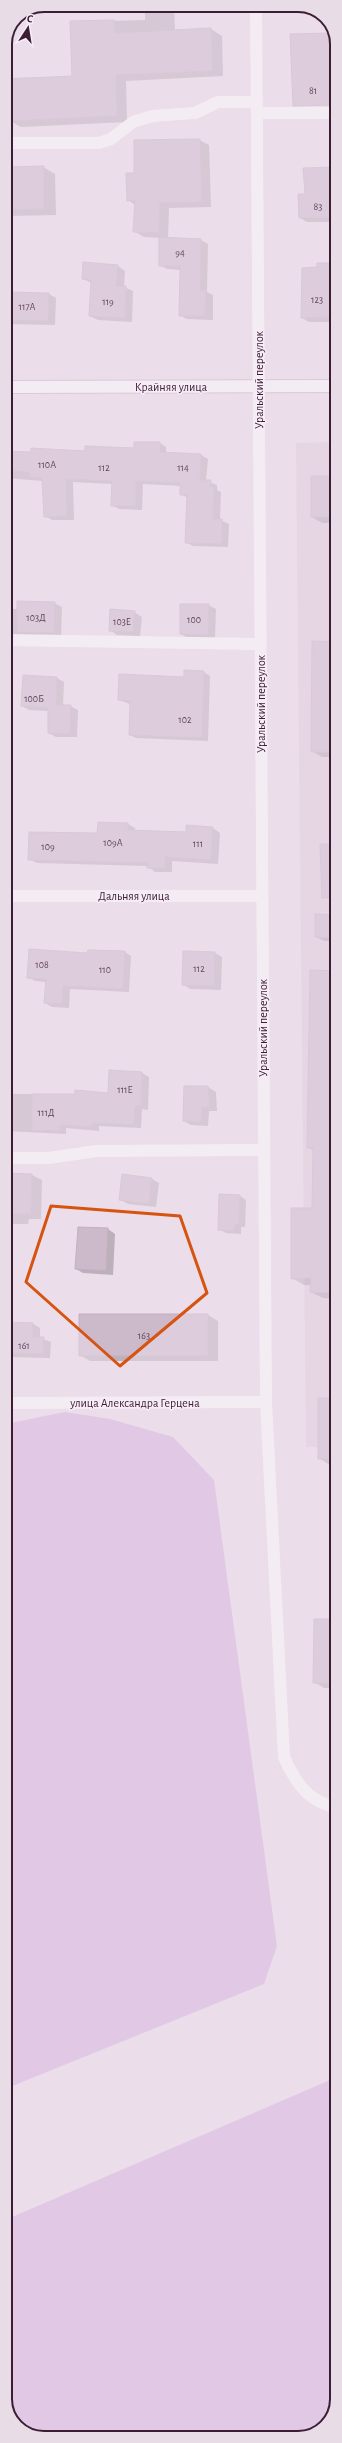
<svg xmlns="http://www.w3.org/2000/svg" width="342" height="2443" font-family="'Alegreya Sans',sans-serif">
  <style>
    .built { fill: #dfcede }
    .green { fill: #d6b2df }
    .shadow { fill: #0003 }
    .building { fill: #ccb9ca; stroke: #c5afc3 }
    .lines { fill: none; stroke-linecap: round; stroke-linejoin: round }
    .secondary-casing { stroke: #ccafc7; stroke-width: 14 }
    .lane { stroke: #fff; stroke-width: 12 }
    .street { stroke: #fff; stroke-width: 12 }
    .secondary { stroke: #fff; stroke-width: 12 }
    .marked { fill: none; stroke: #d75310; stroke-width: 3; stroke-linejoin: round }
    .labels { text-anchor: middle; stroke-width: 3; stroke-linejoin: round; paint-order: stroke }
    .number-label { font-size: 10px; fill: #60445a }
    .street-label { font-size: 12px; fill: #3c1d34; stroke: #f7edf7 }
    .rim { fill: none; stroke: #3c1d34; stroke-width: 2 }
  </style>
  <rect width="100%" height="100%" fill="#ebddea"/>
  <path class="built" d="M337 442V1447H306L296 443Z"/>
  <path class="green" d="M65 1412 110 1419 173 1437 214 1480 277 1946 264 1984 5 2089V1430L10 1423Z
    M337 2077V2399L327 2425 303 2438H39L16 2426 5 2404V2220Z"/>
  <path class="shadow" d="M145 5H174L175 31 211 29 222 36 223 76 126 81 127 122 21 127 12 122H5V78L73 77 71 22 145 20Z
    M329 34 337 39V103L301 105Z
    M199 140 209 145 211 207 169 208 168 239 201 240 208 244 207 292 213 295V320L187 319 180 315 181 270 167 269 160 265V238L144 237 134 231 135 205 128 200 135 174Z
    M43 167 55 174 56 215 5 216V168Z
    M337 168V222H307L300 218 306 195Z
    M84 263 118 266 125 271 124 287 133 291 132 322 98 320 90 316 92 283 83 279Z
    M337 264V322H309L302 318 318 268Z
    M5 293 49 294 56 298 55 325 5 324Z
    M160 443 166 447V453L201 455 208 459 206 481 217 485V490L221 492 220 520 229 524 228 547 193 546 186 542 188 498 181 494V486L143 484 142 510 119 509 112 505V484L73 482 74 520H52L45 516 43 481 5 478V452H85L135 449Z
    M337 477V523H322L312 517Z
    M54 603 62 607 61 637 5 635V609H18Z
    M208 605 216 609 215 638H188L181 634Z
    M134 612 142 617 140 636 117 635 110 630Z
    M337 643V757H322L312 751Z
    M204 672 210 676 208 741 136 738 130 735V704L119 700Z
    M57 678 64 682 63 706H70L78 710 77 737H56L49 733V711L29 710 22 706Z
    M99 823 128 824 135 828V831L187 833 213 828 220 833 218 864 172 861V872H155L148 866 37 863 29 859 98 834Z
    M337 916V941H324L316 937Z
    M125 952 131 956 129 992 70 989 69 1008 52 1007 45 1003 46 982 35 981 28 977 88 954Z
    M184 952 215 953 222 957 221 990 190 989 183 984Z
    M337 972V1299L323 1298 311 1292 312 1285H304L292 1278 313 1209 314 1151 308 1147Z
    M5 1052 10 1054 9 1094H109L110 1071 142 1073 149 1077 148 1110 142 1109 141 1128 99 1126V1131L66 1128V1134L5 1131Z
    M185 1087H208L216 1092 217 1111H209L208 1126 191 1125 184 1121Z
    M5 1175H32L42 1180 41 1219H29L28 1224H5Z
    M152 1179 159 1183 156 1207 128 1204 120 1199Z
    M240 1196 246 1200 245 1227H241V1234L226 1233 219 1229Z
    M108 1229 115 1234 113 1275 83 1273 76 1269Z
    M208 1315 218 1321V1361H90L80 1355Z
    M5 1323 33 1324 40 1328V1338L51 1342 50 1358 5 1357Z
    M337 1399V1464H328L319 1458Z
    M337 1620V1688H324L314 1682Z"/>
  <path class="building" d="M114 20 115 33 211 28 213 71 116 75 117 116 9 121 8 79 72 76 70 21Z
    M330 33 334 105 293 106 290 34Z
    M200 139 202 202 160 203 159 233 133 232 135 200 127 201 126 173H134V140Z
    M44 166V209L5 210V167Z
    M337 167V218H299L298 194H305L303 168Z
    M159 237 201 239 200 290H206L205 316H179L180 266H159Z
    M83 262 118 265 116 286H126L125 318 89 316 91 280 82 279Z
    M317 263H337V281H334V306H331L332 317 301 318 302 268 317 267Z
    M5 292 49 293 48 321 5 320Z
    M134 442H160V452L201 454 200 480H211L210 487H214L213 519H222V544L185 543 187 495H180V483L136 481V506H111L112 481 66 479 67 516 44 517 42 478 29 477V472L5 471V451L31 452V448L85 451V446L134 448Z
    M311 476H337V517H311Z
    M17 601 55 602 54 633 17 632Z
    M180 604H209L208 635 180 634Z
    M110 609 135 611 133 632 109 631Z
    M312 641 337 642V752H311Z
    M184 670 204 671 202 738 129 735 130 701 118 700 119 674 184 677Z
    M23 675 57 677 56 705H71L70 734 48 733V708L21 706Z
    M98 822 128 823V830L186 832V825L213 827 211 860 165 857V869L147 868V863L28 860 29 832 97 833Z
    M320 844H337V897L322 898Z
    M315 914 337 915V938L315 937Z
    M29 949 87 953 88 950 125 951 123 989 63 986 62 1004 44 1003 46 979 27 978Z
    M183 951 215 952 214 986 182 985Z
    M310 970 337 971 336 1293 310 1292 311 1278 291 1279V1208H312L313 1148H307Z
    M109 1070 142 1072 141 1106H135L134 1125 92 1123V1127L60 1125V1131L32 1130V1094H75V1090L108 1093Z
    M184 1086H208L210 1107H202L201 1122 183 1121Z
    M5 1173 32 1174 31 1214H5Z
    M122 1174 152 1178 149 1204 119 1200Z
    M219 1194 240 1195 239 1224H235L234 1231 218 1230Z
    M78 1227 108 1228 106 1271 75 1269Z
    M79 1314H208V1356H79Z
    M5 1322 33 1323V1337H44L43 1354 5 1353Z
    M318 1398H337V1459H318Z
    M314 1619H337V1683H313Z"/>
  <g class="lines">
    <g class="secondary-casing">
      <path id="secondary" d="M5 387 337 386"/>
    </g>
    <path class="lane" d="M5 143H99L111 139 133 122 152 116 195 113 218 102H257
      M5 640 260 644
      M5 1158H49L96 1151 264 1150
      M266 1402 284 1757C295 1782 309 1803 337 1807"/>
    <path class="street" d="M257 113H337
      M5 896H262
      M5 1403 266 1402 256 5"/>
    <use href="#secondary" class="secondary"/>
  </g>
  <path d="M0 0H342V2443H0ZM51 1206 180 1216 207 1293 120 1366 26 1282Z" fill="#ebddea" fill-opacity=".55" fill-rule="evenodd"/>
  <path class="marked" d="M51 1206 180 1216 207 1293 120 1366 26 1282Z"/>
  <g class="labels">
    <g class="number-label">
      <text x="313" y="94">81</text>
      <text x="318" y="210">83</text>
      <text x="180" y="256">94</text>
      <text x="317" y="303">123</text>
      <text x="108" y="305">119</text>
      <text x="27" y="310">117А</text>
      <text x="47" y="468">110А</text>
      <text x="104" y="471">112</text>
      <text x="183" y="471">114</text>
      <text x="36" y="621">103Д</text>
      <text x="194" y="623">100</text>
      <text x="122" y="625">103Е</text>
      <text x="34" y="702">100Б</text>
      <text x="185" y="723">102</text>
      <text x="113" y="846">109А</text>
      <text x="198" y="847">111</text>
      <text x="48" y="850">109</text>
      <text x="42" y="968">108</text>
      <text x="199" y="972">112</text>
      <text x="105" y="973">110</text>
      <text x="125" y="1093">111Е</text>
      <text x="46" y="1116">111Д</text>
      <text x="144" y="1339">163</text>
      <text x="24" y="1349">161</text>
    </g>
    <g class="street-label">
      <text transform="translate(259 380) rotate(-90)" y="4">Уральский переулок</text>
      <text x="171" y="391">Крайняя улица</text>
      <text transform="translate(261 704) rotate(-90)" y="4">Уральский переулок</text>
      <text x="134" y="900">Дальняя улица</text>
      <text transform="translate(263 1028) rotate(-90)" y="4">Уральский переулок</text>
      <text x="135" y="1407">улица Александра Герцена</text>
    </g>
  </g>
  <path d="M0 0H342V2443H0ZM44 12H298A32 32 0 0 1 330 44V2399A32 32 0 0 1 298 2431H44A32 32 0 0 1 12 2399V44A32 32 0 0 1 44 12Z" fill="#e8dce7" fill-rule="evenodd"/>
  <path class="rim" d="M44 12H298A32 32 0 0 1 330 44V2399A32 32 0 0 1 298 2431H44A32 32 0 0 1 12 2399V44A32 32 0 0 1 44 12Z"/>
  <g transform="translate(28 28) rotate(12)" stroke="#f7edf7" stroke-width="3" paint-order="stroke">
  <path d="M0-3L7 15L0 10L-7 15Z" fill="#3c1d34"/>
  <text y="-6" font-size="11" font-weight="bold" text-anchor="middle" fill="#3c1d34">С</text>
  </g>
</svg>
